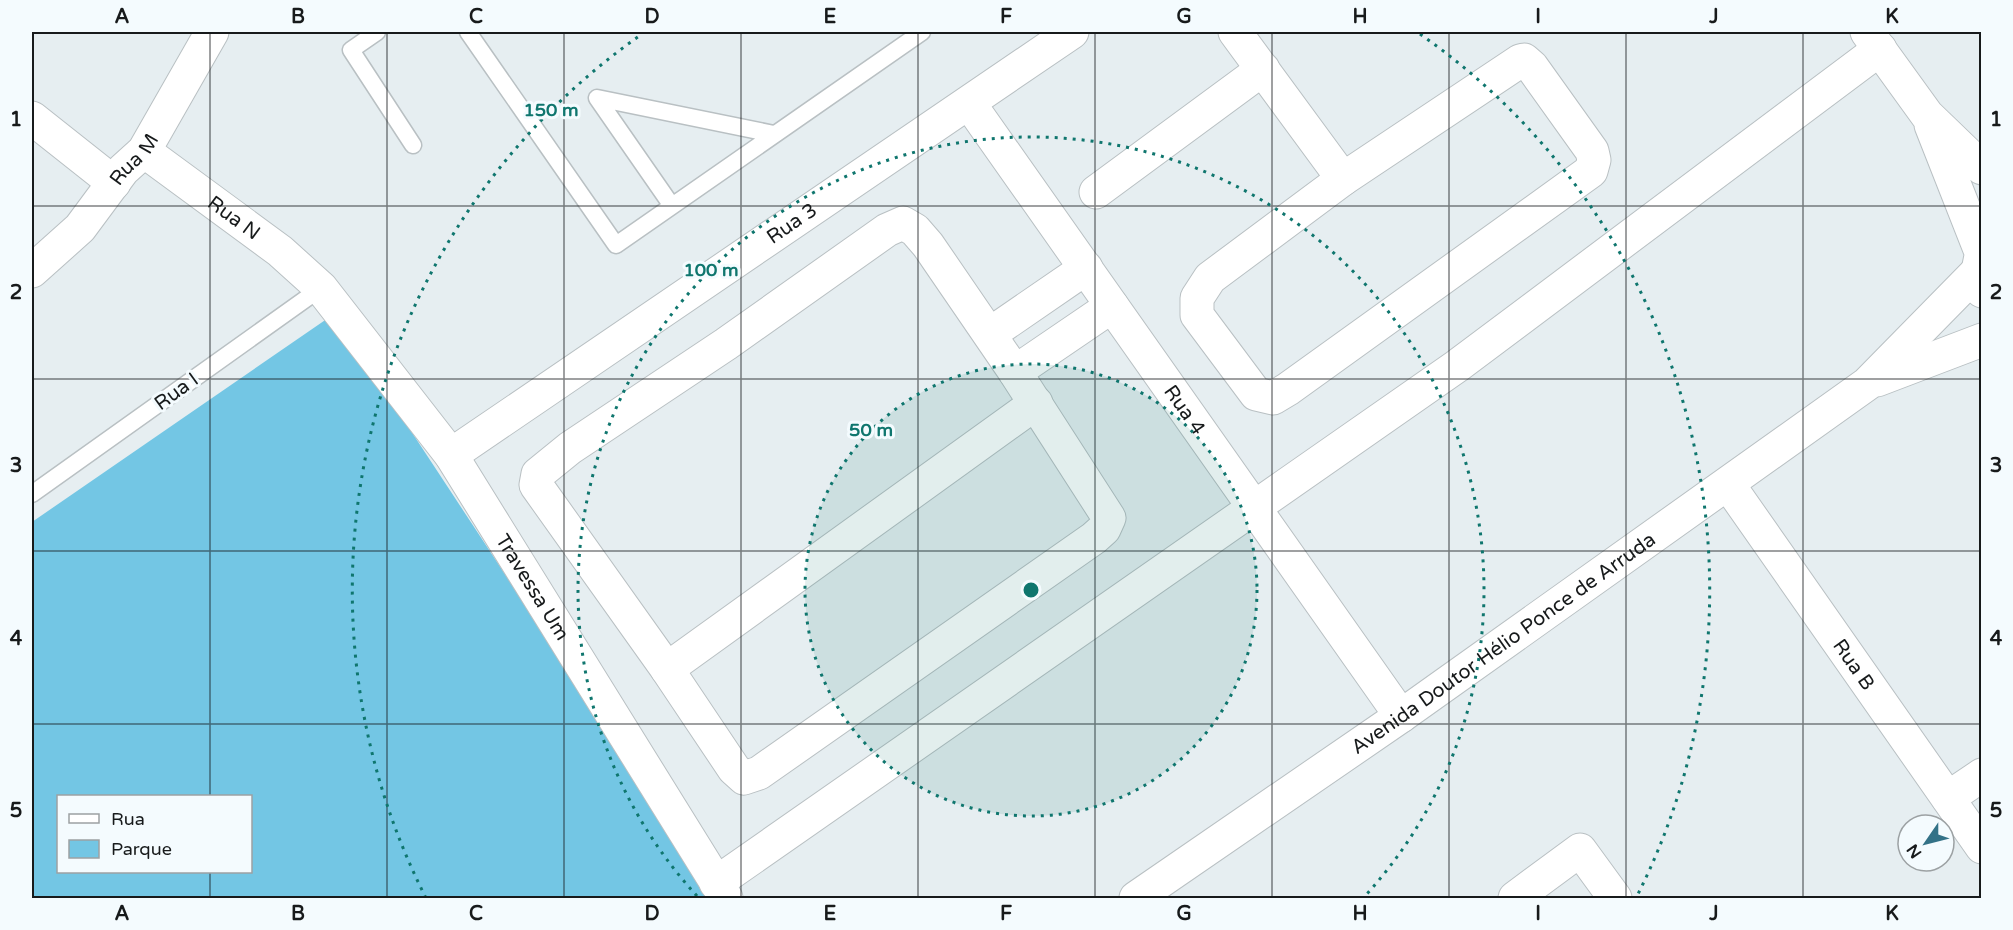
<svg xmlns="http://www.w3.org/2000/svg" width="2013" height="930" font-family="'Varela Round',sans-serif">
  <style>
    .green { fill: #73c6e4; fill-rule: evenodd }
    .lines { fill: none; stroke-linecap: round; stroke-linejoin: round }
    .service-casing { stroke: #b9c0c3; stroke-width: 19 }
    .minor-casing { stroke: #b9c0c3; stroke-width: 35 }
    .tertiary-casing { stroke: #b9c0c3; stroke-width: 35 }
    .secondary-casing { stroke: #b9c0c3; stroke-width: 35 }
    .service { stroke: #fff; stroke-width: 16 }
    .minor { stroke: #fff; stroke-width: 33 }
    .tertiary { stroke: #fff; stroke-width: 33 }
    .secondary { stroke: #fff; stroke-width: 33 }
    .grid { fill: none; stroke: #171a1b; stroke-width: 1.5; stroke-opacity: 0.55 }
    .ring { fill: none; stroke: #0f766e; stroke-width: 3; stroke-dasharray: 3 6 }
    .labels { text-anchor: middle; stroke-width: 6; stroke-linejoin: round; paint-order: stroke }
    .street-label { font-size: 20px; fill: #171a1b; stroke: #f4fbfe }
    .centre { fill: #0f766e; stroke: #f4fbfe; stroke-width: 3 }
    .ring-label { font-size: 18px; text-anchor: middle; font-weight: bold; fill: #0f766e; stroke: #f4fbfe; stroke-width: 6; stroke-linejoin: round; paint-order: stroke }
    .neatline { fill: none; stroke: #171a1b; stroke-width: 2 }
    .grid-label { font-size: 20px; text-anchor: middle; font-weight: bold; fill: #171a1b }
  </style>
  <rect width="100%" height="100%" fill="#e6eef1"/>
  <path class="green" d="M334 314 718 898H32V522ZM58 796H250V872H58Z"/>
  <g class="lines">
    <g class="service-casing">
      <path id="service" d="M377 32 351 50 413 145
        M468 32 616 245 922 32
        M672 206 597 98 774 134
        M32 494 321 288"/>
    </g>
    <g class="minor-casing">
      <g id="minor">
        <path d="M1235 32 1343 179"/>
        <path d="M1524 60 1532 67 1592 151 1594 160 1591 171 1288 389 1273 398 1256 394 1197 315V298L1210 278 1343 179 1520 61Z"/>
        <path id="s1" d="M969 103 1401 716"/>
        <path d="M32 118 114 183"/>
        <path id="s2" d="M144 151 280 251 321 288 451 455 726 898"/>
        <path d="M1096 192 1263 69"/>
        <path d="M903 223 915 230 928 245 1015 372 1109 518 1104 529 1094 538 759 773 744 778 734 769 667 669 536 485 538 474 570 448 726 344 887 230Z"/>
        <path id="s3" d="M32 271 80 228 123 170 144 151 212 32"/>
        <path d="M990 334 1086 268"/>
        <path d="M1015 372 1112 306"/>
        <path id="s4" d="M451 455 1072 32"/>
        <path id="s5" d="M1728 484 1982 847"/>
        <path d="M667 669 1036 403"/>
        <path d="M1948 798 1982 775"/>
        <path d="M716 883 1457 366 1880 49"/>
        <path d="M1515 898 1580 850 1615 898"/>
      </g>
    </g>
    <g class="tertiary-casing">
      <g id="tertiary">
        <path d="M1877 380 1982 340"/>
        <path id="s6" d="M1136 898 1401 716 1867 384 1978 271"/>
      </g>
    </g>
    <g class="secondary-casing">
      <path id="secondary" d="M1867 32 1927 115 1982 168
        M1931 125 1981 252
        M1982 251 1978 271 1982 291"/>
    </g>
    <use href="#service" class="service"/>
    <use href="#minor" class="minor"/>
    <use href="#tertiary" class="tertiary"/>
    <use href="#secondary" class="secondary"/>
  </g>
  <path class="grid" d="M210 32V796M387 32V898M564 32V898M741 32V898M918 32V898M1095 32V898M1272 32V898M1449 32V898M1626 32V898M1803 32V898M32 206H1982M32 379H1982M32 551H1982M32 724H1982M210 872V898"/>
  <circle cx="1031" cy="590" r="226" fill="#0f766e" fill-opacity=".12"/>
  <g class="ring">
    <circle cx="1031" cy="590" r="226"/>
    <path d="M697 896A453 453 0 1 1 1365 896"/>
    <path d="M426 898A679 679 0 0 1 642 34M1420 34A679 679 0 0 1 1636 898"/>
  </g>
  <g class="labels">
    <g class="street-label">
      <text dy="7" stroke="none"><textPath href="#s3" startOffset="152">Rua M</textPath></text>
      <text dy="7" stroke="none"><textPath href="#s2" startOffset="112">Rua N</textPath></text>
      <text dy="7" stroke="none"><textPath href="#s4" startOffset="412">Rua 3</textPath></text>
      <text transform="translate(176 391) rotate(-36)" y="7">Rua I</text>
      <text dy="7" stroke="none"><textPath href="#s1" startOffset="375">Rua 4</textPath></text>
      <text dy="7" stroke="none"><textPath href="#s2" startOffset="591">Travessa Um</textPath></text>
      <text dy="7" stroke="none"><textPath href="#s6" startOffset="447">Avenida Doutor Hélio Ponce de Arruda</textPath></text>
      <text dy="7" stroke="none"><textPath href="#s5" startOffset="220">Rua B</textPath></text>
    </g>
  </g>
  <circle cx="1031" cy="590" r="9" class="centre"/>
  <g class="ring-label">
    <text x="551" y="116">150 m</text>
    <text x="711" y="276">100 m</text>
    <text x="871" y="436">50 m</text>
  </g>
  <rect width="2013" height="930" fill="none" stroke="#f4fbfe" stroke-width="66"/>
  <rect x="57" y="795" width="195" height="78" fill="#f4fbfe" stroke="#9ca1a3" stroke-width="1.5"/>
  <rect x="69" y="814" width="30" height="9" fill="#ffffff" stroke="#9ca1a3" stroke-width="1.5"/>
  <text x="111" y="825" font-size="18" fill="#171a1b">Rua</text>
  <rect x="69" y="840" width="30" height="18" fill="#73c6e4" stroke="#9ca1a3" stroke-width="1.5"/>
  <text x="111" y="855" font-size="18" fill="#171a1b">Parque</text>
  <g transform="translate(1926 843) rotate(235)"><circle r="28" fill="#f4fbfe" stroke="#9ca1a3" stroke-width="1.5"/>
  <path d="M0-4.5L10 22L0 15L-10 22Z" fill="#337287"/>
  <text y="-9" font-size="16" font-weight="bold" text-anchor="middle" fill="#171a1b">N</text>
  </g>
  <rect x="33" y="33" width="1947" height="864" class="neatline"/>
  <g class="grid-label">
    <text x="122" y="23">A</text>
    <text x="298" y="23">B</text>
    <text x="476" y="23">C</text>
    <text x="652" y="23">D</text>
    <text x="830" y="23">E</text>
    <text x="1006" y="23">F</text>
    <text x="1184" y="23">G</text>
    <text x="1360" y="23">H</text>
    <text x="1538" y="23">I</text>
    <text x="1714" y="23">J</text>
    <text x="1892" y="23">K</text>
    <text x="16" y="126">1</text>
    <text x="1996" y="126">1</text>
    <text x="16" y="299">2</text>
    <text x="1996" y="299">2</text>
    <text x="16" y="472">3</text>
    <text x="1996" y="472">3</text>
    <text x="16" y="645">4</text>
    <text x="1996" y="645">4</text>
    <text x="16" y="817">5</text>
    <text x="1996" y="817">5</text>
    <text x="122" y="920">A</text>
    <text x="298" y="920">B</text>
    <text x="476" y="920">C</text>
    <text x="652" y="920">D</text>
    <text x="830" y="920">E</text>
    <text x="1006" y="920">F</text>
    <text x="1184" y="920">G</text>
    <text x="1360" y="920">H</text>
    <text x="1538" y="920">I</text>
    <text x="1714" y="920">J</text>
    <text x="1892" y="920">K</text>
  </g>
</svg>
